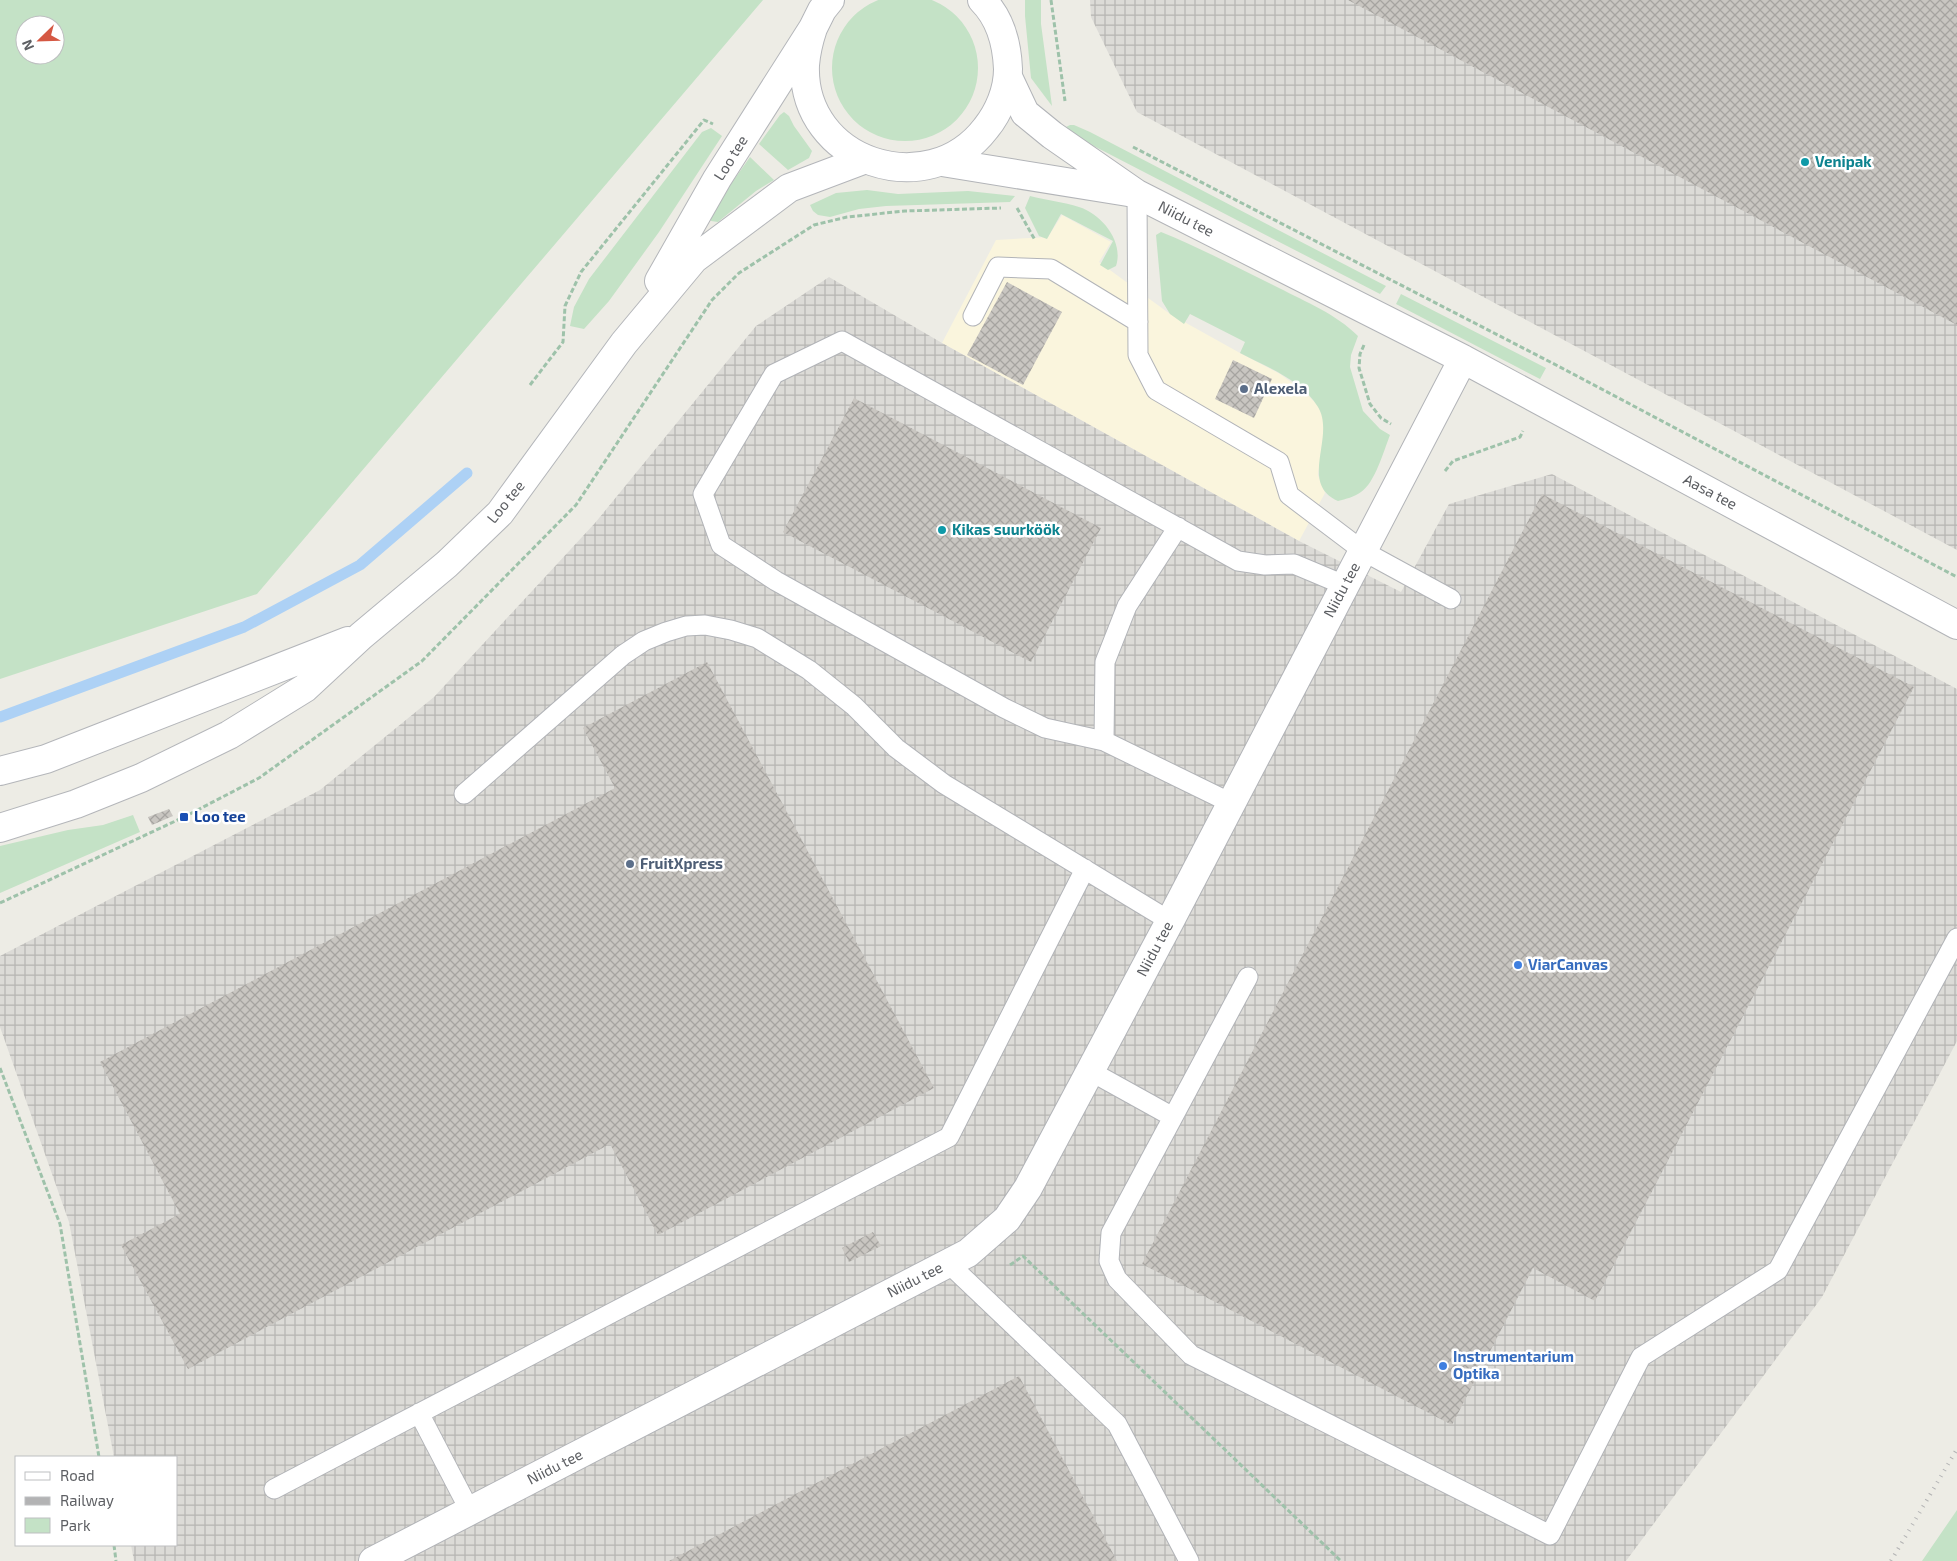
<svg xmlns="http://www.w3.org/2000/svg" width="1957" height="1561" font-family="'Exo 2',sans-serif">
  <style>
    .commercial { fill: #faf5dd }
    .industrial { fill: url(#industrial-grid) }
    .green { fill: #c4e2c6; fill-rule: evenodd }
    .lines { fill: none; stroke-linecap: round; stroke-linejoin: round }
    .stream { stroke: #add1f5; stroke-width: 11 }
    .building { fill: url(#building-cross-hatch) }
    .lane-casing { stroke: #b2b4b8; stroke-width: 21 }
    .street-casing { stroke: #b2b4b8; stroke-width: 30 }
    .secondary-casing { stroke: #b4b6ba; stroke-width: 30 }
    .path { stroke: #9ec2aa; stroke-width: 3; stroke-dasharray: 5 2.5; stroke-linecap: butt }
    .lane { stroke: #fff; stroke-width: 19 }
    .street { stroke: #fff; stroke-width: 28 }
    .secondary { stroke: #fff; stroke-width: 28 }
    .rail { stroke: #b3b3b4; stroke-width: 4; stroke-dasharray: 1 6; stroke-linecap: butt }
    .culture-dot { fill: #0f9aa8; stroke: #fff; stroke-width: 2 }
    .service-dot { fill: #5c6f8a; stroke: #fff; stroke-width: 2 }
    .transit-dot { fill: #1a4fb4; stroke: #fff; stroke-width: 2 }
    .shop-dot { fill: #3f7fe0; stroke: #fff; stroke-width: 2 }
    .labels { text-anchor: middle; stroke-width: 5; stroke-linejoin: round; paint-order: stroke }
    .street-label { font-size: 15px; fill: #5d5f63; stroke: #fff }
    .culture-label { font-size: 15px; font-weight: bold; fill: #0d838f; stroke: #fff; text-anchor: start }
    .service-label { font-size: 15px; font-weight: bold; fill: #4e5e75; stroke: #fff; text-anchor: start }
    .transit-label { font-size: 15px; font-weight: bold; fill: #164399; stroke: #fff; text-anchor: start }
    .shop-label { font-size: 15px; font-weight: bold; fill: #366cbe; stroke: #fff; text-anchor: start }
  </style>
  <defs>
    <pattern id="industrial-grid" width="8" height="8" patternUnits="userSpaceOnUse" patternTransform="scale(1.25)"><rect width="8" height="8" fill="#dcdbd7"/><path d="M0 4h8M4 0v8" fill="none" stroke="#b6b5b2"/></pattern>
    <pattern id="building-cross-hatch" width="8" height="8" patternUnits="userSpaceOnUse" patternTransform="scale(1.25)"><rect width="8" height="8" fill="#c9c6c1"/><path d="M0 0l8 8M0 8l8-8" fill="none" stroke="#a6a4a0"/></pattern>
  </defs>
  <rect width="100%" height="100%" fill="#edece5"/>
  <path class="commercial" d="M1062 215 1111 242 1099 262 1170 314 1240 353 1280 374 1306 393 1318 406 1323 417 1324 430 1318 475 1325 493 1299 541 942 343 996 240 1048 237Z"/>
  <path class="industrial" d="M1090 0H1957V550L1137 112 1091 17Z
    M829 277 942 343 1299 541 1401 592 1449 504 1552 474 1957 689V1041L1822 1297 1626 1561H134L131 1545H176V1457H114L69 1222 0 1027V956L320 790 434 697 595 523 756 326Z"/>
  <path class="green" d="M832 68a73 73 0 1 1 146 0a73 73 0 1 1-146 0Z
    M0 0H763L257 594 0 679ZM25 25H55V55H25Z
    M1025 0H1041V24L1052 106 1031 78 1025 16Z
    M784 112 789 116 794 126 812 151 809 158 788 170 759 144 780 115Z
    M1070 125H1074L1090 132 1386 286 1380 294 1086 142 1066 127Z
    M711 128 722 136 659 232 609 301 584 329 570 326 574 307 589 279 702 132Z
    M750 157 774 180 756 191 718 222 711 221 709 215Z
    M867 190 898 194 968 191 1015 196 1010 202 886 206 859 209 830 217 818 215 813 211 810 205 836 193Z
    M1030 196C1046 200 1064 202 1079 207 1102 214 1124 242 1116 266L1108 270 1100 265 1113 241 1061 214 1047 239 1039 236 1025 208Z
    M1161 232C1201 248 1240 269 1279 288 1306 302 1336 314 1358 336L1351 355 1350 367 1363 411 1380 429 1390 435C1384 450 1375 483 1361 492 1354 497 1346 499 1338 501 1298 483 1336 437 1318 407 1303 381 1265 366 1240 353L1245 342 1190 314 1184 324 1170 314 1162 301 1156 235Z
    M1401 294 1546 368 1540 379 1396 304Z
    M133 815 140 832 0 893V846L68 830 103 825Z
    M1957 1510V1561H1922Z"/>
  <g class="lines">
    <path class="stream" d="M0 717 244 627 360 565 467 473"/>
  </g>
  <path class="building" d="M1348 0H1957V325Z
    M1007 282 1062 312 1023 385 967 355Z
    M1233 360 1272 379 1254 418 1215 399Z
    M854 398 1101 528 1031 662 783 532Z
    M1542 494 1914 687 1595 1301 1533 1268 1452 1425 1142 1264Z
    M707 662 934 1088 658 1235 610 1144 188 1369 121 1245 180 1214 100 1062 615 788 583 728Z
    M169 809 173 816 152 825 148 817Z
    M873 1232 881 1246 849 1262 842 1248Z
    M1019 1376 1117 1561H669Z"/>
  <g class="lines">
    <g class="lane-casing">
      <path id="lane" d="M1137 194 1138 355 1156 390 1279 462 1289 495 1363 551 1451 599
        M973 316 998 267 1051 269 1138 322
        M1104 741 1105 662 1127 606 1178 527
        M464 794 623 655 644 641 666 632 686 626 705 625 731 630 757 638 809 670 854 706 896 748 944 784 1170 921
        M1231 803 1104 741 1045 728 1004 708 776 581 721 545 703 494 774 374 842 341 1238 561 1265 565 1294 564 1344 585
        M1248 977 1111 1233 1109 1261 1117 1279 1191 1355 1550 1535 1641 1357 1778 1270 1957 938
        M1090 1071 1173 1117
        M948 1263 1117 1424 1189 1561
        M419 1413 470 1511
        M274 1489 949 1137 1085 869"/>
    </g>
    <g class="street-casing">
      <path id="street" d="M942 162 1128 192
        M1463 359 1957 625
        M373 1561 968 1253 1007 1219 1028 1188 1170 921 1463 359 1137 194 1052 135 1025 113 1008 77"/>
    </g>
    <g class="secondary-casing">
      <path id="secondary" d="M813 28C809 40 806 52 805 65 801 162 928 204 986 128 999 112 1008 90 1008 69 1007 44 1000 18 982 0
        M659 281 717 179 813 28 822 10 830 0
        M0 771 46 759 348 641
        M0 828 76 804 141 778 229 735 305 688 361 636 447 564 500 513 624 343 694 259 789 188 866 159"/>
    </g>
    <path class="path" d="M1051 0 1065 101
      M1133 147 1558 366 1957 577
      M1017 208 1035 240
      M1364 345 1360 354 1359 368 1370 404 1381 418 1391 424
      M530 385 563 342 565 306 581 272 704 120 713 124
      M1445 471 1453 461 1520 437 1523 431
      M0 903 184 817 259 778 422 661 576 505 712 300 739 273 814 225 847 217 905 211 1001 208
      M0 1068 60 1224 99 1457
      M1010 1265 1023 1256 1341 1561
      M114 1545 116 1561"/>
    <use href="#lane" class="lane"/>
    <use href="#street" class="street"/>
    <use href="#secondary" class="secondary"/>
    <path class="rail" d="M1891 1561 1957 1449"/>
  </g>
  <g class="culture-dot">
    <circle cx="1805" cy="162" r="5"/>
    <circle cx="942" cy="530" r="5"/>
  </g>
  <g class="service-dot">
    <circle cx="1244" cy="389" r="5"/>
    <circle cx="630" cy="864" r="5"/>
  </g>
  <rect class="transit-dot" x="179" y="812" width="10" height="10" rx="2.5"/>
  <g class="shop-dot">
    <circle cx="1518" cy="965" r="5"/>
    <circle cx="1443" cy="1366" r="5"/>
  </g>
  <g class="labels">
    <g class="street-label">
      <text transform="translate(731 158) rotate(-58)" y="5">Loo tee</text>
      <text transform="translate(1186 219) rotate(27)" y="5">Niidu tee</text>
      <text transform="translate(1710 492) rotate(28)" y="5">Aasa tee</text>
      <text transform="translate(506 502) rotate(-51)" y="5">Loo tee</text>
      <text transform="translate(1342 590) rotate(-62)" y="5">Niidu tee</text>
      <text transform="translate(1155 949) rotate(-62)" y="5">Niidu tee</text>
      <text transform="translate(915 1280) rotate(-27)" y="5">Niidu tee</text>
      <text transform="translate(555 1467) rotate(-27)" y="5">Niidu tee</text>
    </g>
    <g class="culture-label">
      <text x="1815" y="167">Venipak</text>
      <text x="952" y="535">Kikas suurköök</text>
    </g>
    <g class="service-label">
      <text x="1254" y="394">Alexela</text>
      <text x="640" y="869">FruitXpress</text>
    </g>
    <g class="transit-label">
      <text x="194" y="822">Loo tee</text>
    </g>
    <g class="shop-label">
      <text x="1528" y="970">ViarCanvas</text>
      <text x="1453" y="1362">Instrumentarium<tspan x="1453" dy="17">Optika</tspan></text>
    </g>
  </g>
  <rect x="15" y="1456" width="162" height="90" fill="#ffffff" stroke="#bebfc1"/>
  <rect x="25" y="1472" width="25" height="8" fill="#ffffff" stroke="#bebfc1"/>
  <text x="60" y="1481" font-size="15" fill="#5d5f63">Road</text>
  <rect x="25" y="1497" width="25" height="8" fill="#b3b3b4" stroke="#bebfc1"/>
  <text x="60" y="1506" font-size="15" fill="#5d5f63">Railway</text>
  <rect x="25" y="1518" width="25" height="15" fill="#c4e2c6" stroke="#bebfc1"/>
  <text x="60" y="1531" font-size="15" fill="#5d5f63">Park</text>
  <g transform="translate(40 40) rotate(247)"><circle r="24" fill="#ffffff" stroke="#bebfc1"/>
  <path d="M0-4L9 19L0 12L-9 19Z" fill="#d55843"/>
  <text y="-8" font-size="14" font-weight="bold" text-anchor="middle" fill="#5d5f63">N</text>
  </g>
</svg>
